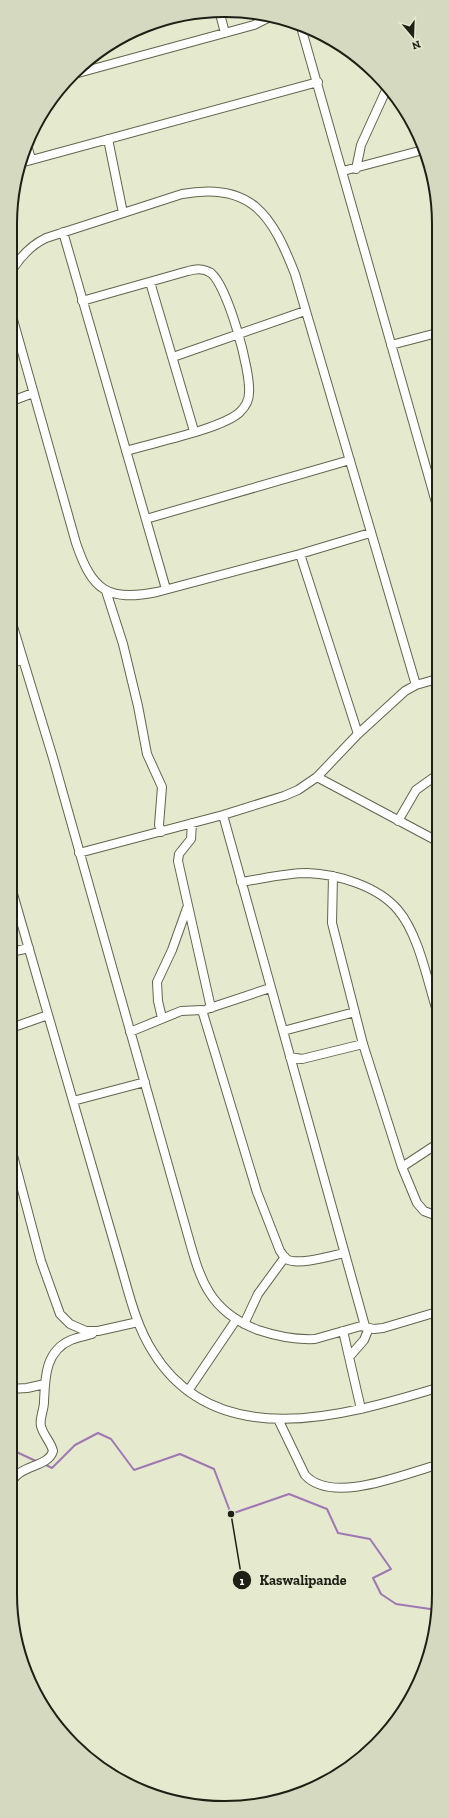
<svg xmlns="http://www.w3.org/2000/svg" width="449" height="1818" font-family="'Zilla Slab',serif">
  <style>
    .lines { fill: none; stroke-linecap: round; stroke-linejoin: round }
    .stream { stroke: #9f77b3; stroke-width: 2 }
    .street-casing { stroke: #62654e; stroke-width: 10 }
    .street { stroke: #fff; stroke-width: 8 }
    .rim { fill: none; stroke: #1e1f15; stroke-width: 2 }
    .leader { fill: none; stroke: #1e1f15; stroke-width: 1.5 }
    .callout-dot { fill: #1e1f15; stroke: #e5e9ce; stroke-width: 1.5 }
    .mark-label { font-size: 12px; text-anchor: middle; font-weight: bold; fill: #fff }
    .callout-label { font-size: 14px; text-anchor: middle; font-weight: bold; fill: #1e1f15; stroke: #e5e9ce; stroke-width: 3.5; stroke-linejoin: round; paint-order: stroke }
  </style>
  <rect width="100%" height="100%" fill="#e5e9ce"/>
  <g class="lines">
    <path class="stream" d="M10 1449 38 1462
      M44 1464 52 1468 75 1445 98 1433 111 1439 134 1470 180 1454 214 1469 231 1514 289 1494 327 1509 338 1533 370 1539 391 1569 373 1578 381 1594 396 1604 437 1610"/>
    <g class="street-casing">
      <path id="street" d="M220 14 225 33
        M301 27 437 506
        M78 73 254 25 270 17
        M108 139 123 213
        M28 149 31 159
        M24 162 318 82
        M356 169 361 145 387 88
        M343 171 423 150
        M63 232 166 589
        M12 270C21 256 31 245 46 238L182 194C251 181 272 215 295 274L416 685
        M150 282 194 431
        M82 301 188 271C196 269 203 268 211 273 228 287 251 371 249 393 249 400 245 407 240 412 222 429 152 443 126 451
        M12 316 76 543C92 590 107 602 157 592L300 554 370 533
        M391 345 437 333
        M173 357 305 311
        M12 401 33 393
        M146 519 350 460
        M300 554 358 734
        M106 591 123 644 138 706 147 754 162 787 159 825 161 832
        M11 620 53 758 185 1225C199 1274 205 1310 258 1330 276 1336 296 1340 315 1339L361 1326 374 1329 383 1328 437 1312
        M11 663 23 660
        M317 777 437 841
        M223 815 365 1326
        M398 821 416 790 437 775
        M192 823 191 839 179 854 178 861 211 1008
        M79 853 223 815 284 796 298 790 317 777 358 734 405 691 416 685 437 679
        M333 876 332 923 363 1044 402 1167 417 1203 424 1211 437 1216
        M241 882C262 879 285 873 307 873 337 874 378 886 398 910 419 935 427 980 437 1011
        M11 887 122 1270C130 1298 137 1327 153 1352 216 1454 344 1416 437 1388
        M11 952 29 948
        M207 1009 270 988
        M162 1018 158 1001 157 982 172 950 187 908
        M11 1028 48 1015
        M283 1031 355 1012
        M130 1032 181 1011 202 1010 257 1192 280 1251C282 1253 284 1258 286 1259 298 1266 331 1256 344 1253
        M290 1057 302 1059 363 1044
        M73 1101 145 1082
        M11 1148 41 1261 60 1314 70 1324 86 1331H98L138 1322
        M402 1167 437 1144
        M244 1324 258 1294 285 1257
        M343 1331 361 1409
        M350 1356 364 1340 369 1328
        M10 1389 27 1388 45 1384
        M188 1391 236 1320
        M278 1419 305 1475C332 1505 404 1474 437 1465
        M10 1486C17 1463 48 1469 53 1451 51 1442 43 1435 41 1426 39 1419 44 1410 44 1402 45 1378 45 1351 71 1340 78 1337 85 1336 92 1334"/>
    </g>
    <use href="#street" class="street"/>
  </g>
  <path d="M0 0H449V1818H0ZM224 17H225A207 207 0 0 1 432 224V1594A207 207 0 0 1 225 1801H224A207 207 0 0 1 17 1594V224A207 207 0 0 1 224 17Z" fill="#d5d9bf" fill-rule="evenodd"/>
  <path class="rim" d="M224 17H225A207 207 0 0 1 432 224V1594A207 207 0 0 1 225 1801H224A207 207 0 0 1 17 1594V224A207 207 0 0 1 224 17Z"/>
  <path class="leader" d="M231 1514L242 1580"/>
  <g class="callout-dot">
    <circle cx="231" cy="1514" r="4"/>
    <circle cx="242" cy="1580" r="10"/>
  </g>
  <g class="mark-label">
    <text x="242" y="1585">1</text>
  </g>
  <g class="callout-label">
    <text x="303" y="1585">Kaswalipande</text>
  </g>
  <g transform="translate(413 36) rotate(161)" stroke="#e5e9ce" stroke-width="3" paint-order="stroke">
  <path d="M0-3L7 15L0 10L-7 15Z" fill="#1e1f15"/>
  <text y="-6" font-size="11" font-weight="bold" text-anchor="middle" fill="#1e1f15">N</text>
  </g>
</svg>
